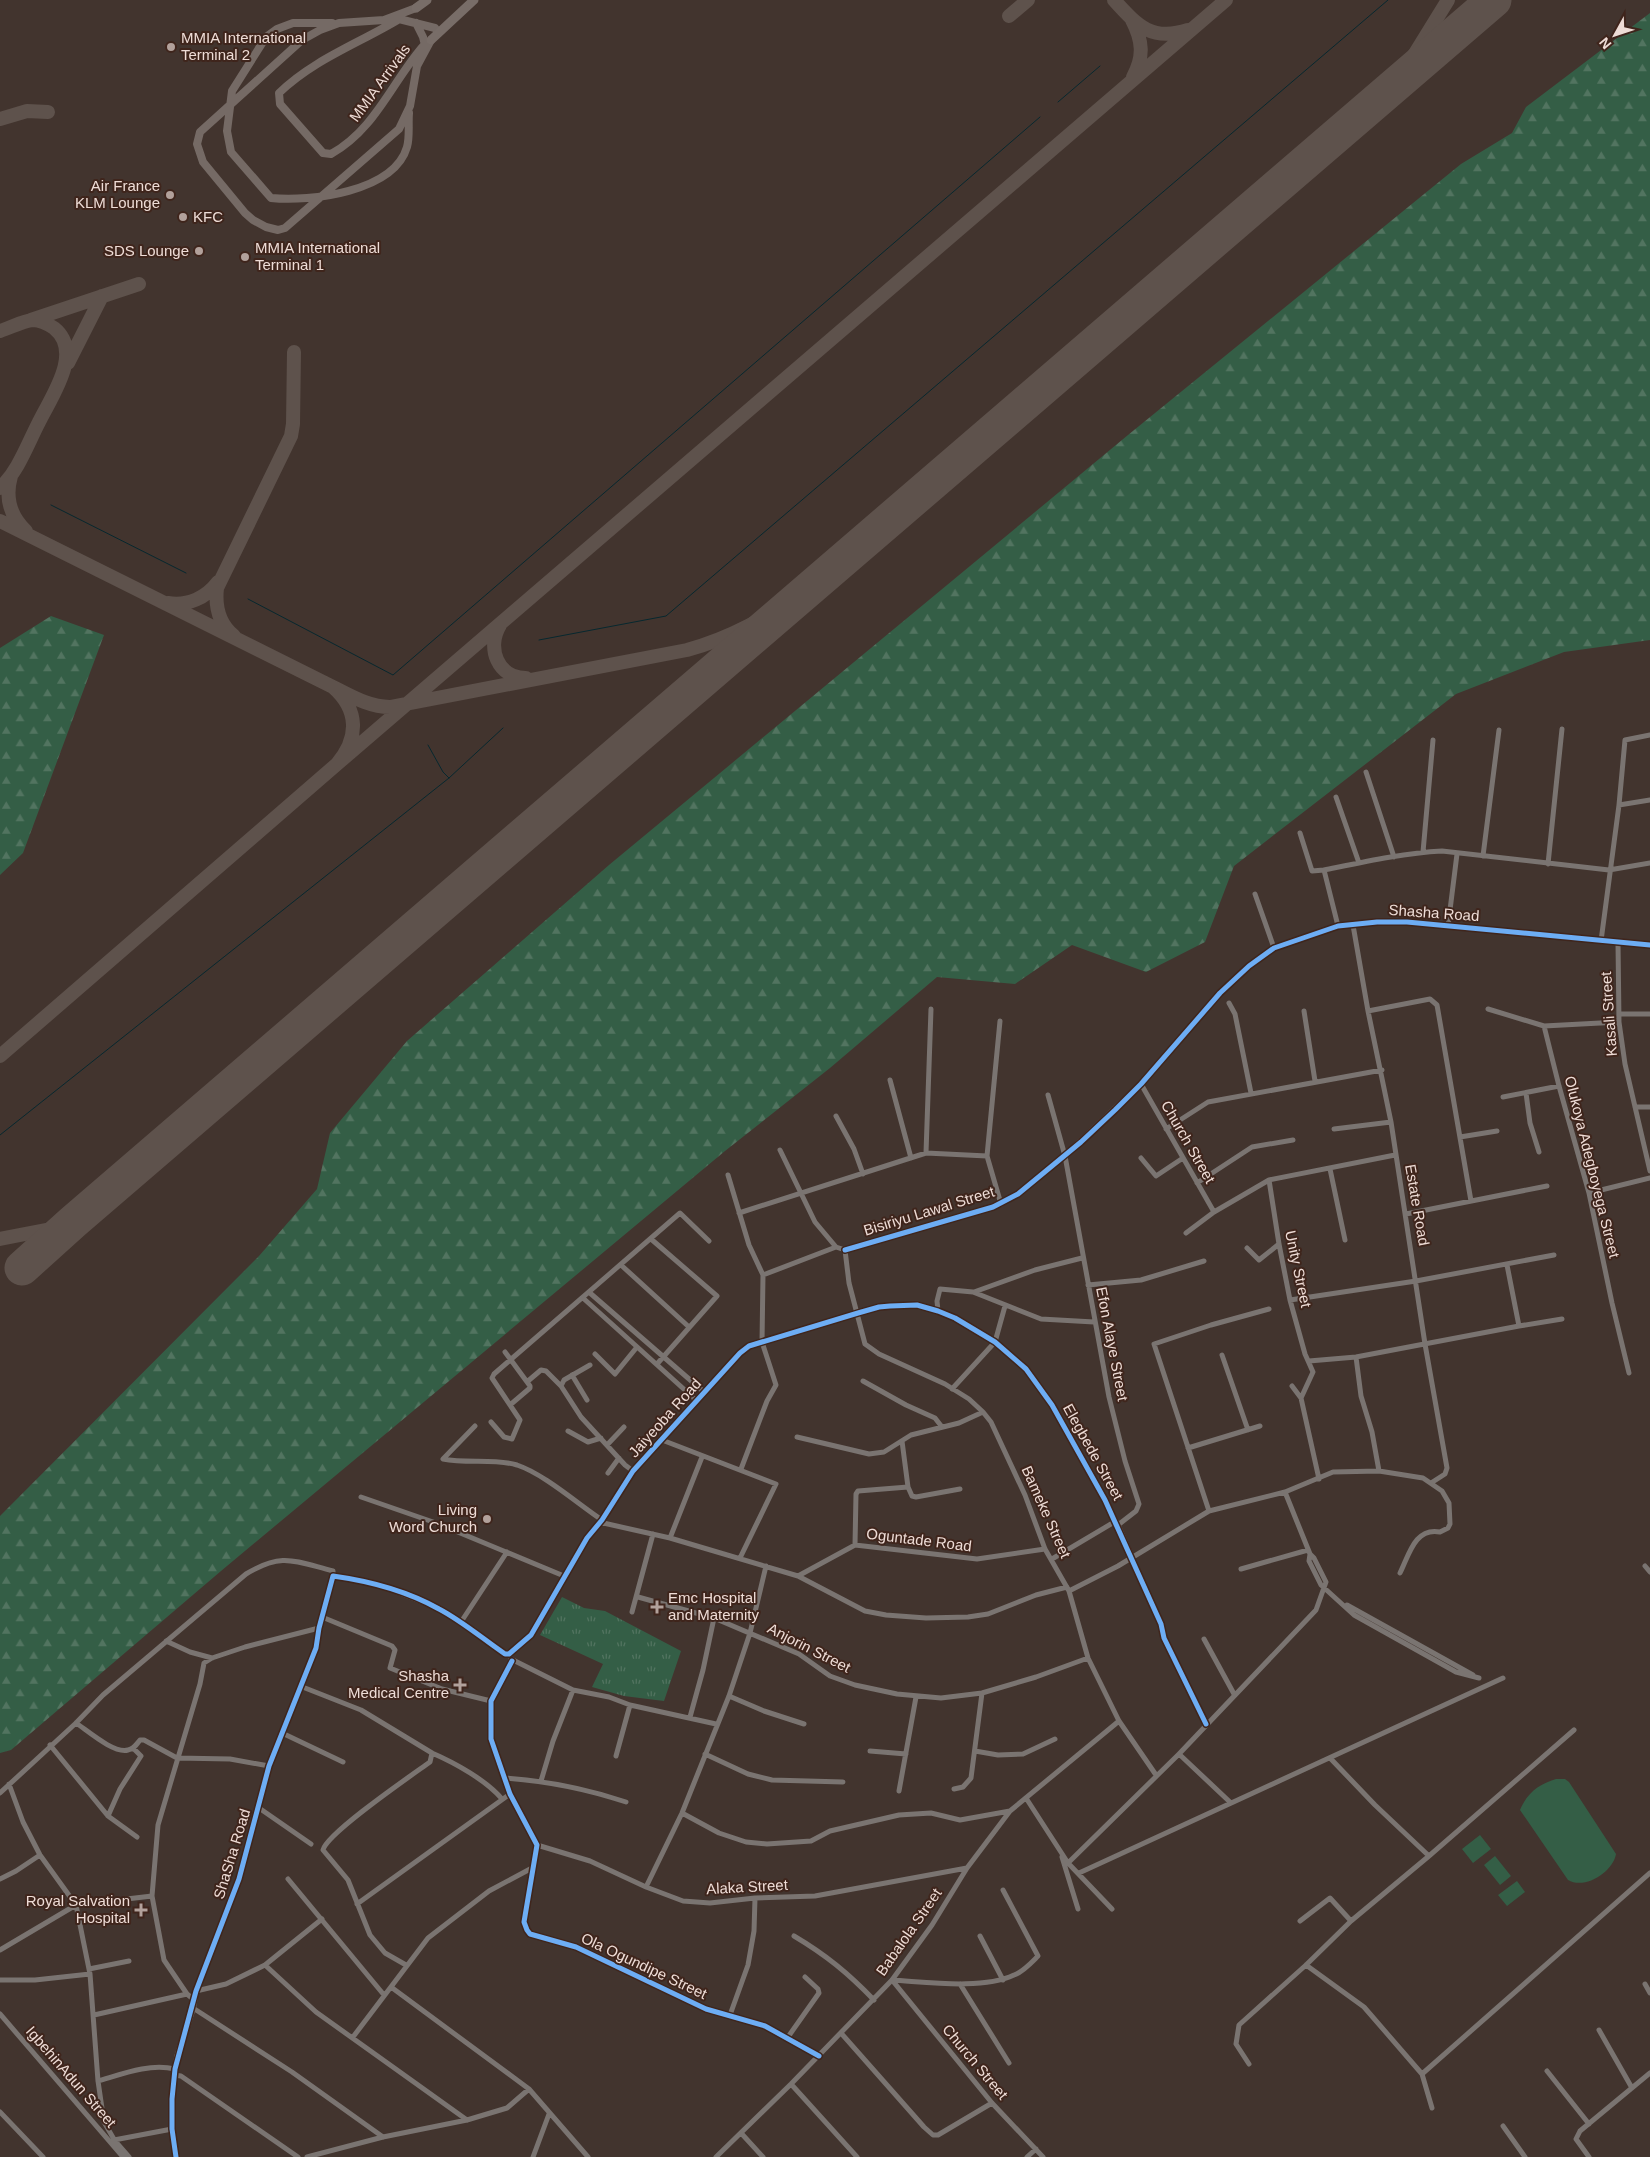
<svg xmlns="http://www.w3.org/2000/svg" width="1650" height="2157" font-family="Arial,sans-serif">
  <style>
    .forest { fill: url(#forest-firs) }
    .park { fill: url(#park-tufts) }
    .garden { fill: #345e46 }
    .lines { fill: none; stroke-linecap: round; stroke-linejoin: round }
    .stream { stroke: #07282f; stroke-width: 1 }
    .taxiway { stroke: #5e524c; stroke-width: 14 }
    .runway { stroke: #5e524c; stroke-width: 35 }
    .minor { stroke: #7a7471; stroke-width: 5 }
    .tertiary { stroke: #7a7471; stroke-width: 6 }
    .primary { stroke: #756a65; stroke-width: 8 }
    .trunk { stroke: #786d68; stroke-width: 9 }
    .cycleway-casing { stroke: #3f251c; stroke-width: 8 }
    .cycleway { stroke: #6dadf4; stroke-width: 5 }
    .poi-dot { fill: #b2a19b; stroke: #3f251c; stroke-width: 2 }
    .labels { text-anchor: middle; stroke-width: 4; stroke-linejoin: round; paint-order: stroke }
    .poi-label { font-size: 15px; fill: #eedcd6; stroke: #3f251c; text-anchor: end }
    .street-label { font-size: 15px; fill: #eedcd6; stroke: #3f251c }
  </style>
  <defs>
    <pattern id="forest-firs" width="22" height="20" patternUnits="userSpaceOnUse" patternTransform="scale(1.25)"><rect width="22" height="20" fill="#345e46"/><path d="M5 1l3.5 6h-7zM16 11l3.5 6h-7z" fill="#527460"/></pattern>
    <pattern id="park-tufts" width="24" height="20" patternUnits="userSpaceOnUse" patternTransform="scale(1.25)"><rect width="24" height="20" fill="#345e46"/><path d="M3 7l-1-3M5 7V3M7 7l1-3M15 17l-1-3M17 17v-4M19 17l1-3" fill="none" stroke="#527460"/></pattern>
  </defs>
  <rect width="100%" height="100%" fill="#42342e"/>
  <path class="forest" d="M1650 13V640L1564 652 1456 694 1234 866 1205 942 1146 972 1072 945 1015 984 937 977 830 1068 725 1151 221 1571 11 1750 0 1753V1516L259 1256 317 1189 330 1133 407 1041 609 865 1128 435 1461 164 1512 133 1526 107Z
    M51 616 104 635 23 853 0 875V648Z"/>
  <path class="park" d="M562 1597 584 1608 605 1611 681 1651 664 1701 624 1696 592 1687 603 1664 540 1635Z"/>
  <path class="garden" d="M1556 1779H1565L1569 1782 1616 1854C1613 1872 1585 1890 1568 1880L1520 1810C1527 1793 1539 1784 1556 1779Z
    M1480 1835 1491 1849 1473 1863 1462 1849Z
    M1495 1856 1511 1876 1500 1885 1484 1865Z
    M1517 1881 1525 1892 1507 1906 1498 1895Z"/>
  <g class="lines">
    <path class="stream" d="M1058 102 1100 66
      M51 505 186 573
      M248 599 393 675 1040 117
      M539 640 666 616 1388 0
      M428 745 443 772 449 778
      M0 1135 449 778 503 728"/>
    <path class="taxiway" d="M1114 0C1137 25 1151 42 1188 30
      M1009 16 1028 0
      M1132 20C1143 41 1144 57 1133 77
      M1395 86 1448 0
      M0 119 27 111 48 112
      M31 320 139 284
      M0 331C10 328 22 321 33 320 40 320 48 324 54 328 84 352 51 397 39 422 28 443 18 472 0 488
      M68 363 102 296
      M11 476C5 497 10 516 26 531
      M0 521 333 687C351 696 369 707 390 707L687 650C731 638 768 617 805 591
      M168 603C188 606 206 598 218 582
      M500 625C486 648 498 678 526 678
      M234 636C219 624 215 606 217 588L291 436 293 424 294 352
      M333 687C359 710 359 738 337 764L1226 0
      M0 1056 337 764
      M0 1239 56 1228 73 1222"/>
    <path class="runway" d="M22 1268 73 1222 1494 0"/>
    <path class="minor" d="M1366 772 1394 857
      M1336 797 1359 863
      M1619 805 1650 800
      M1300 833 1312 871 1324 870
      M1423 852 1433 740
      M1483 856 1499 730
      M1548 864 1562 729
      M1255 894 1274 948
      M1353 925 1368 1011 1391 1122 1425 1344 1447 1468 1445 1474 1431 1483
      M1338 926 1324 870C1363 862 1403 853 1442 851L1609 870 1650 863
      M1448 926 1457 854
      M1601 941 1619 805 1625 740 1650 735
      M1618 943 1619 1022 1625 1064 1650 1171
      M1229 1003 1235 1014 1251 1093
      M1488 1009 1544 1026 1619 1022
      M1304 1011 1315 1081
      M1368 1011 1430 999 1437 1005 1471 1201
      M1620 1014H1650
      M1000 1021 987 1156 1001 1204
      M1544 1026 1559 1086 1589 1193 1612 1303 1629 1373
      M890 1080 911 1158
      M1141 1084 1214 1212
      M1526 1093 1530 1123 1539 1152
      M1048 1095 1065 1156 1109 1397 1125 1461 1139 1504 1136 1511 1118 1525
      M1503 1097 1559 1086
      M1635 1107H1650
      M836 1116 854 1149 863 1174
      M1166 1129 1208 1102 1382 1070
      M1334 1129 1391 1122
      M1460 1137 1497 1131
      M780 1150 815 1222 836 1247
      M926 1153 931 1009
      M1141 1158 1156 1176 1183 1158
      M1330 1169 1345 1240
      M728 1175 749 1245 763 1275 762 1342 776 1385 767 1401 741 1469
      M1269 1180 1279 1244 1290 1300 1305 1354 1313 1372 1301 1398
      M1197 1183 1252 1147 1293 1140
      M1589 1193 1650 1178
      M739 1213 926 1153 987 1156
      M1406 1214 1547 1186
      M1186 1233 1214 1212 1269 1180 1395 1155
      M651 1239 717 1296 657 1364
      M1247 1248 1259 1260 1279 1244
      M845 1250 1001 1204 1018 1194 1065 1156
      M621 1265 689 1327
      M763 1275 836 1247 845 1250 849 1283 865 1344 879 1354 945 1384 969 1399 983 1412 991 1422 1025 1495 1045 1549 1069 1591 1088 1658 1119 1721 1156 1775
      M1088 1285 1141 1280 1204 1261
      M974 1292 1035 1270 1082 1258
      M590 1293 704 1392
      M583 1298 697 1401
      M1290 1300 1416 1281 1554 1255
      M938 1311 937 1301 940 1289 973 1292 1041 1319 1094 1322
      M1519 1326 1562 1319
      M505 1352 530 1386V1388L510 1405
      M595 1354 615 1374 637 1347
      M1222 1355 1248 1430
      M1356 1357 1361 1396 1372 1432 1379 1471
      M1309 1361 1356 1357 1519 1326 1507 1265
      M590 1365 564 1380 561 1386 581 1417 625 1465 633 1471
      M572 1375 587 1400
      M528 1381 541 1370 546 1371 561 1386
      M863 1381 906 1405 935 1418 942 1427
      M1292 1386 1301 1398 1319 1479
      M952 1389 995 1342 1005 1306
      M491 1422 504 1437 512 1439 520 1420 492 1378 494 1374 680 1213 709 1241
      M475 1426 443 1459C467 1464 494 1458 517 1465 544 1474 578 1504 602 1520
      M568 1431 588 1442 601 1438
      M797 1437 869 1454 884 1452 911 1435 959 1423 983 1412
      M662 1440 776 1484 740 1558
      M902 1441 908 1487 912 1496 916 1497 960 1489
      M607 1445 624 1427
      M1188 1448 1260 1426
      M608 1473 619 1458
      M361 1497 436 1523 564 1576
      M1209 1511 1154 1344 1211 1325 1269 1309
      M599 1522 670 1538 798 1576 865 1611 886 1615 926 1618 968 1617 988 1614 1036 1595 1067 1587
      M670 1538 702 1457
      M855 1545 856 1494 858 1491 908 1487
      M1310 1554 1309 1561 1321 1585 1354 1615 1456 1672 1479 1678
      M1052 1559 1116 1521
      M1645 1566 1650 1572
      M1241 1569 1308 1550
      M798 1576 855 1545 977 1559 1045 1549
      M348 1578 377 1584 438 1608 505 1654H509
      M1069 1591 1118 1566 1209 1511 1285 1492 1333 1472 1379 1471 1423 1478 1442 1491 1449 1503 1450 1524 1448 1528 1440 1532C1415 1527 1409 1555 1400 1573
      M638 1597 714 1618 799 1654 830 1676 855 1685 897 1694 941 1698 982 1693 1036 1677 1088 1658
      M1347 1605 1473 1675
      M632 1612 653 1534
      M322 1617 392 1646 395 1650 390 1668 442 1689 491 1701
      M461 1622 507 1552
      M1204 1639 1234 1694
      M166 1641 190 1652 212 1658
      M509 1654 531 1635 587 1538 602 1520 633 1471 740 1353 749 1346 879 1307 917 1305 938 1311 955 1318 995 1342 1026 1369 1052 1405 1118 1525 1161 1624 1164 1638 1206 1724
      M511 1659 573 1690 609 1697 630 1705 716 1724
      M512 1661 491 1701V1739L510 1794 537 1845 524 1922 527 1930 530 1934 576 1947 706 2009 765 2026 819 2056
      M300 1686 361 1710 432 1753 430 1762C412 1775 327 1833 323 1850L348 1880 370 1935 385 1953 406 1965
      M729 1696 764 1711 804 1724
      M690 1717 703 1670 714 1618
      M76 1723C88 1731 114 1754 128 1750 134 1749 136 1745 140 1740H144L177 1758 230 1759 269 1766
      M282 1733 343 1762
      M50 1745 108 1816 137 1837
      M870 1751 906 1754
      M975 1751 998 1755 1023 1754 1055 1739
      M432 1753C455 1763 486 1780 502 1799
      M705 1754 748 1774 772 1780 843 1782
      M1179 1754 1231 1803
      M616 1756 630 1705
      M1330 1758 1375 1805 1429 1856
      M505 1778C547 1781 587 1789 626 1802
      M541 1781 553 1741 573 1690
      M9 1784 23 1822 40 1855 76 1905 90 1974 98 2081 104 2122 115 2141 129 2157
      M954 1789 963 1787 971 1778 982 1693
      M899 1791 916 1697
      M0 1793 76 1723 103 1695 246 1574C282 1552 294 1561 333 1571V1576
      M1026 1798 1068 1863 1112 1909
      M259 1808 311 1844
      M682 1813 719 1833 746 1842 767 1844 811 1841 830 1831 899 1815 931 1813 960 1820 1010 1811
      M108 1816 120 1789 141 1756 133 1748
      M537 1845 590 1861 646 1887 683 1901 710 1903 755 1898 815 1896 967 1868
      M1062 1857 1078 1909
      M1068 1863 1179 1754 1316 1610 1326 1582 1314 1558 1310 1554 1285 1492
      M1079 1873 1503 1678
      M0 1879 16 1871 40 1855
      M288 1879 384 1995
      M646 1887 682 1813 729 1696 750 1633 766 1566
      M357 1904 510 1794
      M1300 1921 1330 1898 1351 1921
      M794 1936C826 1955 848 1973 874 2000
      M980 1936 1003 1980
      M0 1950 76 1905 152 1896
      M265 1965 316 2012 467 2120
      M1306 1965 1364 2007 1422 2074 1432 2108
      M89 1969 129 1961
      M0 1980H35L90 1974
      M892 1980 992 2103 1043 2157
      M892 1980C927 1982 982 1990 1014 1975 1023 1972 1031 1963 1038 1956L1003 1890
      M960 1984 1009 2063
      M1645 1984 1650 1993
      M391 1987 529 2089 588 2157
      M196 1991 226 1984 265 1965 322 1919
      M193 1999 187 1994 164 1960 152 1896 158 1825 200 1684 204 1663 212 1658 245 1647 319 1628
      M193 2008 292 2072 383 2137
      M0 2014 123 2157
      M94 2015 187 1994
      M730 2015 748 1965 754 1931 755 1898
      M1599 2030 1632 2088
      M841 2033 924 2127 933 2135H938L992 2103
      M353 2037 428 1938 489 1891 532 1868
      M788 2037 819 1993 818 1989 805 1977
      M1249 2064 1236 2044 1239 2025 1306 1965 1351 1921 1429 1856 1574 1730
      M1547 2071 1589 2124
      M1422 2074 1650 1873
      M174 2075 181 2076 298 2157
      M98 2081C122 2074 149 2063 175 2069
      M791 2084 857 2157
      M0 2112 43 2157
      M1503 2126 1525 2157
      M741 2133 763 2157
      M114 2140 172 2129
      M307 2157 383 2137 467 2120 507 2108 529 2089
      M533 2157 549 2114
      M716 2157 791 2084 892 1980 932 1925 967 1868 1010 1811 1119 1721
      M1027 2157 1036 2149
      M1589 2157 1576 2139 1580 2131 1650 2073"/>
    <path class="tertiary" d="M1065 1156 1141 1084 1220 993 1249 966 1274 948 1338 926 1377 922H1407L1650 945
      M176 2157 172 2129V2099L177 2057 193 2008 196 1991 239 1879 269 1766 316 1648 319 1628 333 1576 348 1578"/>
    <path class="primary" d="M416 8 384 20 339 23 320 30 302 40 200 132 197 144 203 162 245 213 253 220 266 227 278 230 285 228 399 129 410 106 417 66 431 40
      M401 18C360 43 314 59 279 93L280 104 323 153 331 154C376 129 392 81 425 44
      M399 19 435 28 438 32
      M332 23H293L277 29 266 37 232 91 227 131 231 152 271 198C310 202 394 192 407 147 410 137 408 123 409 113
      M416 23 423 37 426 49"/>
    <path class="trunk" d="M416 8 427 0
      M431 40 474 0"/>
    <g class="cycleway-casing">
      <path id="cycleway" d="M845 1250 993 1207 1018 1194 1081 1142 1115 1110 1141 1084 1220 993 1249 966 1274 948 1338 926 1377 922H1407L1650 945
        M512 1661 491 1701V1739L510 1794 537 1845 524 1922 527 1930 530 1934 576 1947 706 2009 765 2026 819 2056
        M176 2157 172 2129V2099L175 2069 196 1991 239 1879 269 1766 316 1648 319 1628 333 1576C369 1581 407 1591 439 1609 462 1621 483 1639 505 1654H509L531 1635 587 1538 602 1520 633 1471 740 1353 749 1346 762 1342 858 1313 879 1307 890 1306 917 1305 938 1311 955 1318 995 1342 1026 1369 1052 1405 1105 1500 1161 1624 1164 1638 1206 1724"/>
    </g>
    <use href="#cycleway" class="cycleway"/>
  </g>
  <g class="poi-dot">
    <circle cx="171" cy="47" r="5"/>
    <circle cx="170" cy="195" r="5"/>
    <circle cx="183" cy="217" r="5"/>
    <circle cx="199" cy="251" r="5"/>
    <circle cx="245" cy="257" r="5"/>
    <circle cx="487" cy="1519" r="5"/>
    <path d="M654.5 1599.5h5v5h5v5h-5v5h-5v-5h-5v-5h5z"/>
    <path d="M457.5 1677.5h5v5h5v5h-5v5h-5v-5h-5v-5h5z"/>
    <path d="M138.5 1902.5h5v5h5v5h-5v5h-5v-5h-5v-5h5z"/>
  </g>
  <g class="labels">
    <g class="poi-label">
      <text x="181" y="43" text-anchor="start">MMIA International<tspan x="181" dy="17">Terminal 2</tspan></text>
      <text x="160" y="191">Air France<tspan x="160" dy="17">KLM Lounge</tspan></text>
      <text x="193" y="222" text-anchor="start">KFC</text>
      <text x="255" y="253" text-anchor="start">MMIA International<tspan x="255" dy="17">Terminal 1</tspan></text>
      <text x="189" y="256">SDS Lounge</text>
      <text x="477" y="1515">Living<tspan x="477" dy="17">Word Church</tspan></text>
      <text x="668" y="1603" text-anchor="start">Emc Hospital<tspan x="668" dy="17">and Maternity</tspan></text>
      <text x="449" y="1681">Shasha<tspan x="449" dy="17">Medical Centre</tspan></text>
      <text x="130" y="1906">Royal Salvation<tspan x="130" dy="17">Hospital</tspan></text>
    </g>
    <g class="street-label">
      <text transform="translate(380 83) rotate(-54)" y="5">MMIA Arrivals</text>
      <text transform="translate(1434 913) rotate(4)" y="5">Shasha Road</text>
      <text transform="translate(1609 1014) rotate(-94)" y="5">Kasali Street</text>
      <text transform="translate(1188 1142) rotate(60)" y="5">Church Street</text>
      <text transform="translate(1592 1167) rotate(76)" y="5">Olukoya Adegboyega Street</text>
      <text transform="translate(1417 1205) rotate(80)" y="5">Estate Road</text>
      <text transform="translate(929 1211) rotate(-17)" y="5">Bisiriyu Lawal Street</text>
      <text transform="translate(1298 1269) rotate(78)" y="5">Unity Street</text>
      <text transform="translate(1112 1344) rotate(79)" y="5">Efon Alaye Street</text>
      <text transform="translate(665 1418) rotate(-48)" y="5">Jaiyeoba Road</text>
      <text transform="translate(1093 1452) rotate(61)" y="5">Elegbede Street</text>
      <text transform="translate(1046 1512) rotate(66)" y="5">Bameke Street</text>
      <text transform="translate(919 1540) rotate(7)" y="5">Oguntade Road</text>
      <text transform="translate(809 1648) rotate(27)" y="5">Anjorin Street</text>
      <text transform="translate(232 1854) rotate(-73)" y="5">ShaSha Road</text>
      <text transform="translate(747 1887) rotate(-3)" y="5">Alaka Street</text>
      <text transform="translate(909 1932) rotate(-55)" y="5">Babalola Street</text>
      <text transform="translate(644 1966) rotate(25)" y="5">Ola Ogundipe Street</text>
      <text transform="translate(975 2062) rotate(50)" y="5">Church Street</text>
      <text transform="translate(71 2077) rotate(49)" y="5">IgbehinAdun Street</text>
    </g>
  </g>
  <g transform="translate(1615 35) rotate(230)" stroke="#3f251c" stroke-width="4" paint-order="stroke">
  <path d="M0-4L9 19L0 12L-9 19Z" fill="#eedcd6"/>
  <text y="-8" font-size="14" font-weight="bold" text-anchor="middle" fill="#eedcd6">N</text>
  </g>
</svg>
